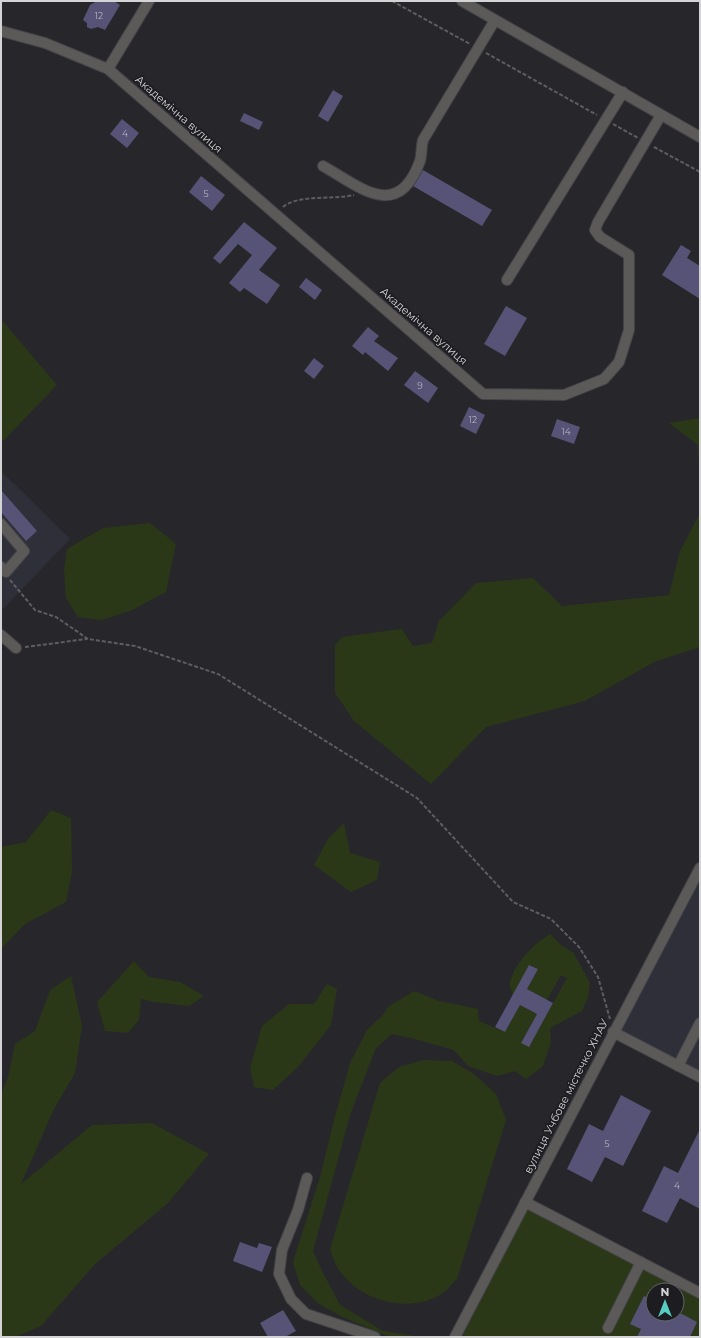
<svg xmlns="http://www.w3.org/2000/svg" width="701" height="1338" font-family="Montserrat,sans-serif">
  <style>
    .built { fill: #2f2f39 }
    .green { fill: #2a3818; fill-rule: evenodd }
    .building { fill: #565377 }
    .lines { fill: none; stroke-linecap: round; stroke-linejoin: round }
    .minor-casing { stroke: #434347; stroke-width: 12 }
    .path { stroke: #5e5e62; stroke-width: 2; stroke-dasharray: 4 2; stroke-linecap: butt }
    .minor { stroke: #5c5a59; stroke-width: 10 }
    .labels { text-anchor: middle; stroke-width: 3.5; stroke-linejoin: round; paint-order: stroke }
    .number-label { font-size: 9px; fill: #b4b4bf }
    .street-label { font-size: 11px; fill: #d4d4d7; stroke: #1d1d21 }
  </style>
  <rect width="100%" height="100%" fill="#27272b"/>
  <path class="built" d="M1 471 70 539 1 611Z
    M700 867V1077L613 1032Z"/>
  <path class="green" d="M1 319 57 385 1 443Z
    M700 418V485L698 445 669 423Z
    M700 513V647L654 662 585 701 486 727 431 784 354 721 335 693V645L342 637 402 629 413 646 432 643 439 621 476 583 533 578 562 606 669 595 680 551Z
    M150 523 176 544 166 592 132 610 102 620 78 617 66 598 64 570 67 549 103 528Z
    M51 810 71 818 72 872 66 902 25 924 1 949V847L26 842Z
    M344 823 350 853 380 862 377 880 351 892 314 865 328 839Z
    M550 934 562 946 573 952 590 983 588 997 582 1011 550 1028 551 1042 543 1066 526 1079 515 1071 497 1076 468 1066 454 1050 411 1038 392 1034 376 1048 351 1112 313 1251 322 1271 340 1305 383 1331 421 1337H394L385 1335 343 1317 319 1304 300 1285 293 1262 320 1177 334 1120 350 1063 367 1030 382 1016 388 1007 414 991 439 1001 478 1009 479 1021 505 1032 520 1005 537 1014 521 1042 529 1046 567 978 561 975 547 1000 527 989 538 969 530 965 513 995C512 991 509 986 510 982 515 963 533 944 550 934Z
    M134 961 149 977 180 982 204 996 189 1006 154 1002 141 999 139 1020 128 1033 105 1031 97 1002Z
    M71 976 82 1026 75 1073 54 1109 21 1184 92 1125 152 1123 209 1154 168 1203 95 1264 41 1326 15 1337H1V1094L8 1077 15 1044 35 1031 50 990Z
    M327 984 337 989 331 1025 298 1067 273 1090 254 1087 250 1068 262 1026 289 1004H314Z
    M423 1060 452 1061 474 1074 496 1094 506 1120 457 1279C451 1285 444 1294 436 1297 405 1312 364 1301 342 1274 336 1268 333 1257 330 1249L380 1083 399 1067Z
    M526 1208 700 1298V1337H462ZM653 1290H677V1314H653Z"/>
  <path class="building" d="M97 1H114L120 5 105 30 98 27 91 29 87 27V23L83 20 90 5Z
    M333 90 343 96 328 122 318 116Z
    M244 113 263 122 259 130 240 121Z
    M122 119 139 133 127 148 110 134Z
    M423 170 492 210 482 226 413 186Z
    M201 176 225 195 212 211 189 192Z
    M244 222 277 248 259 270 280 285 267 304 244 288 240 292 229 283 252 255 238 244 220 264 213 258Z
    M681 245 691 251 687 258 700 266V299L662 275Z
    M306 278 322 290 315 300 299 287Z
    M506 306 527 318 505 356 484 344Z
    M368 327 379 336 374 341 398 358 388 371 365 352 363 355 352 346Z
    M314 358 324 366 314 379 304 371Z
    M415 371 438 388 428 403 404 385Z
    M469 407 485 415 476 434 460 426Z
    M557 419 580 427 574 444 551 436Z
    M1 490 37 531 26 541 1 512Z
    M529 965 538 969 527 989 553 1003 529 1047 521 1043 537 1014 520 1005 505 1032 495 1027Z
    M621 1095 651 1111 623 1166 605 1157 592 1182 567 1169 589 1124 603 1131Z
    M700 1129V1209L680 1198 667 1223 642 1211 664 1166 678 1173Z
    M240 1242 257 1248 259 1243 272 1247 262 1272 233 1261Z
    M644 1296 653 1300V1314H682L697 1322 690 1337H637L641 1329 630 1324Z
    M283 1310 296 1331 285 1337H268L260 1323Z"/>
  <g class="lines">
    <g class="minor-casing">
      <path id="minor" d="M462 1 700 137
        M1 31 45 43 108 69 483 394 564 395 604 379 619 362 629 330V255L600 237 595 230 598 222 661 115
        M108 69 149 1
        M323 166C360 187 398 222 420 161 422 154 421 147 423 140L495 20
        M507 280 623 92
        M1 524 24 551 6 572 1 567
        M1 635 16 648
        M613 1032 700 1077
        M678 1066 700 1023
        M307 1178 298 1210 282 1250 279 1274 291 1299 306 1314 375 1337
        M525 1202 700 1293
        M608 1328 641 1262
        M455 1337 700 868"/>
    </g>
    <path class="path" d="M392 1 470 44
      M486 53 597 115
      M613 124 638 138
      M654 147 700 172
      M283 207C298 194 333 200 354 195
      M10 580 35 610 56 617 88 639 135 646 218 674 417 798 513 902 551 919 579 947 598 977 610 1019
      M25 647 87 639"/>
    <use href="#minor" class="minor"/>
  </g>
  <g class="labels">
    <g class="number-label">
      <text x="99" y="19">12</text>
      <text x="125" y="137">4</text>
      <text x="206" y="197">5</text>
      <text x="420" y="389">9</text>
      <text x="473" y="423">12</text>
      <text x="566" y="435">14</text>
      <text x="607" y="1147">5</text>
      <text x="677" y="1189">4</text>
    </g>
    <g class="street-label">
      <text transform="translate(179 114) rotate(41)" y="4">Академічна вулиця</text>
      <text transform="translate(424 326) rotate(41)" y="4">Академічна вулиця</text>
      <text transform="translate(566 1096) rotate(-63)" y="4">вулиця Учбове містечко ХНАУ</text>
    </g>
  </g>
  <rect width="701" height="1338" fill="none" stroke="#d4d4d7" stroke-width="4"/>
  <g transform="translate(665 1302)"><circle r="19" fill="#1d1d21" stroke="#66666a"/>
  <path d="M0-3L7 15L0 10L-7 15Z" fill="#57cec1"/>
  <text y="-6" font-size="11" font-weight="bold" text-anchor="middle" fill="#d4d4d7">N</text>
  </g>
</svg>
